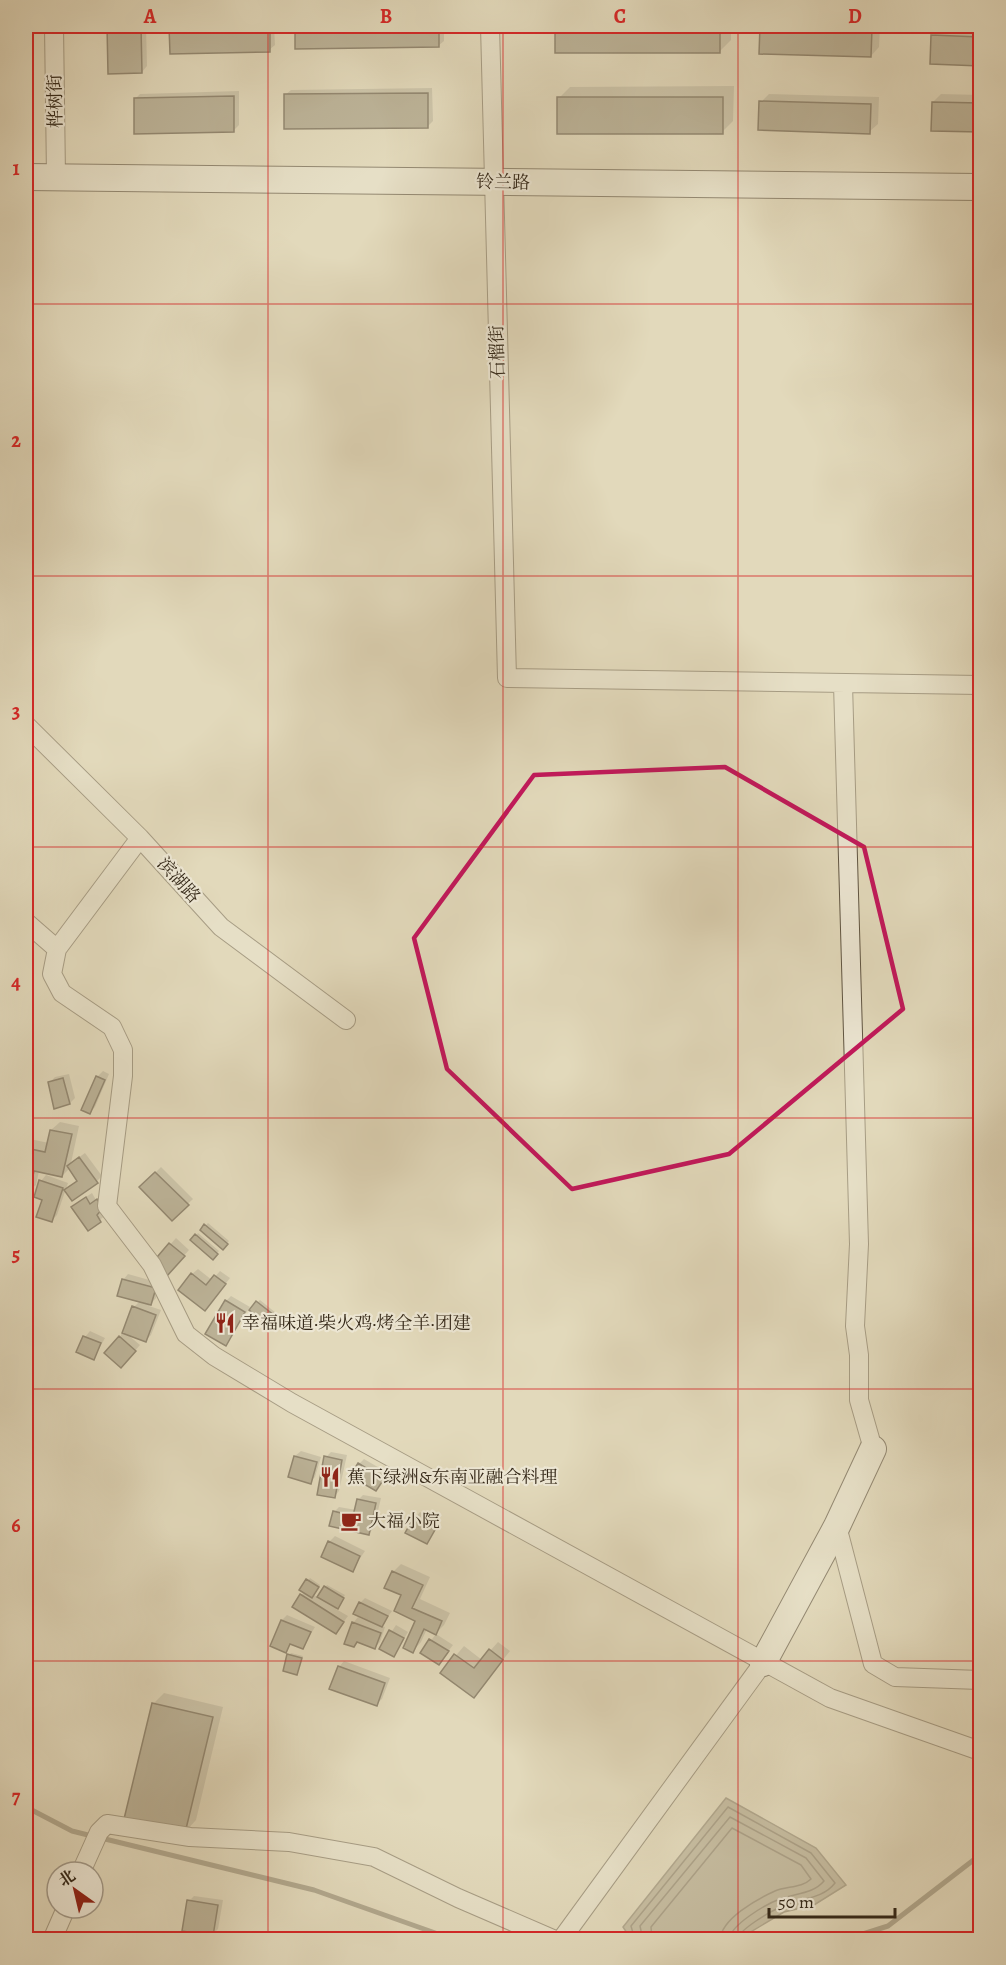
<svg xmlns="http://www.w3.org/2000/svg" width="1006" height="1965" font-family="Alegreya,'Noto Serif SC',serif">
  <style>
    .water { fill: #a79d84; stroke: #796f59; stroke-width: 1.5 }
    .shadow { fill: #0003 }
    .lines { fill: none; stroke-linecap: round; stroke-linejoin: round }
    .shore { stroke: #6e634e; stroke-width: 1.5 }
    .stream { stroke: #796f59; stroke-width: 5 }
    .building { fill: #8f856d; stroke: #352919; stroke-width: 1.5 }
    .street-casing { stroke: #605542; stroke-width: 20 }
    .secondary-casing { stroke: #352919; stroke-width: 28 }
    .street { stroke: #ece6d3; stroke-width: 18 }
    .secondary { stroke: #ece6d3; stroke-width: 26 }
    .marked { fill: none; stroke: #c2185b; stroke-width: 4.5; stroke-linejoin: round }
    .grid { fill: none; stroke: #d62828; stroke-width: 1.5; stroke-opacity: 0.55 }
    .labels { text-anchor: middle; stroke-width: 4.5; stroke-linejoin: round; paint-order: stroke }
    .street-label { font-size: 18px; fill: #352919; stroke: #ece6d3 }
    .poi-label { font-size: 18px; fill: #352919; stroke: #ece6d3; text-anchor: start }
    .neatline { fill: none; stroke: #d62828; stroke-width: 2 }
    .grid-label { font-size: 20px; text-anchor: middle; font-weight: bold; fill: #d62828 }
  </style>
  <rect width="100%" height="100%" fill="#e2d9bb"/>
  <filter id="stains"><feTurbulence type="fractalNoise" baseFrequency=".00333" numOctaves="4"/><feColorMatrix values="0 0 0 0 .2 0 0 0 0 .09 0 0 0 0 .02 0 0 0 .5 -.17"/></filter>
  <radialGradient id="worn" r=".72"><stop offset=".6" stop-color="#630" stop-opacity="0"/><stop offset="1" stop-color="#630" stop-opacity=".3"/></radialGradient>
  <path class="water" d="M726 1798 816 1848 846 1885 814 1905 784 1912 739 1939H631L623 1927Z"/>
  <path class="shadow" d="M108 26H146L147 66 142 72 109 73Z
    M171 26H274L275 45 269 50 171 53Z
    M297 26H444V41L438 46 297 47Z
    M556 26H731V40L719 52H556Z
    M762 26H880L879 47 871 56 761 52Z
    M941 28 980 29V64L932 63 933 36Z
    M734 86 733 121 722 132 559 98 570 87Z
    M432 88 433 121 427 127 285 95 291 90Z
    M239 91V125L234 130 135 99 140 94Z
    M769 94 879 97 878 124 869 132 761 102Z
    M941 94 980 95V131L932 129 933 102Z
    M103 1071 109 1074 95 1107 90 1112 83 1109 97 1077Z
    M69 1074 75 1098 70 1103 49 1083 55 1077Z
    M60 1122 79 1126 71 1163 85 1153 102 1176 97 1181 79 1180 70 1168 62 1176 39 1171 36 1185 26 1193V1144L30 1139 49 1143 51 1130Z
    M161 1167 193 1199 172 1219 141 1187Z
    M46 1175 68 1183 57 1215 51 1221 41 1181Z
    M92 1193 96 1200 102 1195 106 1215 88 1229 78 1202Z
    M208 1223 229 1241 223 1248 202 1229Z
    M198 1233 219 1251 213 1258 192 1240Z
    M176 1238 189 1250 172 1269 154 1263Z
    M198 1269 212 1280 220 1271 230 1278 210 1304 192 1274Z
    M128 1274 160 1283 156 1298 149 1306 161 1310 151 1335 146 1340 127 1334 140 1345 126 1361 120 1337 134 1307 140 1301 123 1280Z
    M231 1296 250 1307 226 1344V1301Z
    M260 1300 276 1313 268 1323 251 1309Z
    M90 1331 105 1338 94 1358 85 1337Z
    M301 1451 321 1457 315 1477 310 1482 290 1476 295 1456Z
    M331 1452 347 1455 339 1491 334 1497 326 1457Z
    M364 1459 388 1473 376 1490 359 1464Z
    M363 1495 381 1498 374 1528 369 1533 334 1512 339 1507 356 1510 358 1500Z
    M420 1512 440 1522 427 1542 415 1518Z
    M335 1536 365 1551 352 1570 329 1542Z
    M401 1564 430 1577 420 1599 450 1613 444 1625 436 1633 427 1629 421 1642 413 1651 417 1620 393 1572Z
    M310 1578 320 1585 314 1595 319 1598 327 1585 345 1595 336 1609 348 1616 336 1632 301 1595 305 1592 301 1589Z
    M365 1598 392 1611 381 1626 385 1627 380 1642 375 1647 359 1641 354 1646 353 1623 358 1617 365 1620 360 1603Z
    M287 1615 315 1627 303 1647 292 1643 285 1651 272 1645 282 1620Z
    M396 1625 408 1632 394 1655 381 1648Z
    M436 1634 453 1645 439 1663 422 1652Z
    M498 1642 510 1651 474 1696 442 1672 464 1646 482 1660Z
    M291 1653 303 1656 297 1673 289 1655Z
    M344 1661 390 1678 382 1699 376 1704 339 1667Z
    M164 1693 223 1707 196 1820 185 1832 153 1704Z
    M194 1896 223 1900 218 1929 213 1934 189 1901Z"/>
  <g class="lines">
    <path class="shore" d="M635 1940 631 1926 728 1807 811 1853 835 1883C822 1900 799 1898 781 1907 771 1911 738 1930 737 1940
      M643 1940 640 1926 730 1817 806 1858 824 1881C813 1894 796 1893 780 1899 766 1904 730 1925 729 1940
      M652 1940 651 1927 732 1828 801 1865 811 1879C802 1888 786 1886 775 1891 757 1899 721 1919 720 1940"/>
    <path class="stream" d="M26 1807 72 1831 92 1836
      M101 1838 314 1890 455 1940
      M844 1940 888 1926 980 1855"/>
  </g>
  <path class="building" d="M107 26H141L142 73 108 74Z
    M169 26H270V52L170 54Z
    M295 26H439V47L295 49Z
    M555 26H720V53H555Z
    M760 26 872 28 871 57 759 54Z
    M931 35 980 37V66L930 64Z
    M428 93V128L284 129V94Z
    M234 96V132L134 134V98Z
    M557 97H723V134H557Z
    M759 101 871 104 870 134 758 130Z
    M932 102 980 103V132L931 131Z
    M96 1076 105 1080 90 1114 81 1110Z
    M63 1078 70 1104 54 1109 48 1082Z
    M50 1130 72 1134 62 1177 34 1171 29 1195H26V1148L45 1152Z
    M79 1157 98 1183 72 1201 64 1190 77 1181 67 1166Z
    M155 1172 189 1205 172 1221 139 1187Z
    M39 1180 63 1188 52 1222 36 1217 42 1200 34 1197Z
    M86 1197 90 1204 97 1199 103 1208 97 1215 101 1222 88 1231 71 1207Z
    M204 1224 228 1244 223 1250 200 1230Z
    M195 1234 218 1254 213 1260 190 1240Z
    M169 1243 185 1256 167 1276 152 1263Z
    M191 1273 206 1285 214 1275 226 1284 205 1311 178 1290Z
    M122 1279 156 1288 151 1305 117 1296Z
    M225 1300 245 1312 226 1346 205 1334Z
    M256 1301 275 1316 268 1325 249 1310Z
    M132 1306 156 1315 146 1342 122 1333Z
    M83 1336 101 1343 94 1360 76 1352Z
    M119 1336 136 1351 121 1368 104 1353Z
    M294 1456 317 1462 311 1484 288 1477Z
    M324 1456 342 1460 335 1498 317 1495Z
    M358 1463 384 1479 376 1491 350 1476Z
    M357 1499 376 1503 369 1535 329 1526 333 1511 353 1516Z
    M414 1517 436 1528 427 1544 405 1533Z
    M328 1541 360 1556 353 1572 321 1557Z
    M392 1571 423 1585 412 1608 442 1621 436 1635 424 1629 413 1653 403 1648 415 1621 394 1611 401 1595 384 1588Z
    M306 1579 319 1587 312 1598 299 1590Z
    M324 1586 344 1598 338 1609 317 1597Z
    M300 1594 344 1622 336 1634 292 1607Z
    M359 1602 388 1616 382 1627 353 1614Z
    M281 1620 311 1632 303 1649 290 1644 286 1653 270 1646Z
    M352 1622 381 1633 375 1649 357 1642 354 1647 344 1644Z
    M389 1630 404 1638 394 1657 379 1649Z
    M429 1639 449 1651 439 1665 420 1653Z
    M489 1649 503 1660 474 1698 440 1673 454 1654 474 1668Z
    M287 1654 302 1658 297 1675 283 1671Z
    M338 1666 385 1683 377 1706 329 1689Z
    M152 1703 213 1717 185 1833 124 1819Z
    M187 1900 218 1905 213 1936 182 1931Z"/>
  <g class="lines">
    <g class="street-casing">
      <path id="street" d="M54 26 56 177
        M490 26 507 678 980 685
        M843 684 859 1244 855 1326 859 1355V1400L873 1449
        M26 725 140 838 221 927 346 1020
        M26 922 57 949 52 974 62 993 112 1027 123 1050V1076L107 1206 152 1265 186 1334 214 1356 292 1403 830 1698 980 1751
        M57 949 140 838
        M837 1526 873 1664 895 1677 980 1680
        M81 1872 99 1832 107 1824 190 1837 289 1842 374 1857 458 1898 555 1940
        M52 1940 66 1908
        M561 1940 763 1663"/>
    </g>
    <g class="secondary-casing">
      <path id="secondary" d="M26 177 980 187
        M763 1663 837 1526 873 1449"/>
    </g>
    <use href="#street" class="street"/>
    <use href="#secondary" class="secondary"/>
  </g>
  <path d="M0 0H1006V1965H0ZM725 767 864 847 903 1009 729 1154 572 1189 447 1069 414 938 534 775Z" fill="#e2d9bb" fill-opacity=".55" fill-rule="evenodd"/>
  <path class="marked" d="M725 767 864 847 903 1009 729 1154 572 1189 447 1069 414 938 534 775Z"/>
  <path class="grid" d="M268 26V1940M503 26V1940M738 26V1940M26 304H980M26 576H980M26 847H980M26 1118H980M26 1389H980M26 1661H980"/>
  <defs>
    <g id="restaurant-bare" transform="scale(1.62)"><path d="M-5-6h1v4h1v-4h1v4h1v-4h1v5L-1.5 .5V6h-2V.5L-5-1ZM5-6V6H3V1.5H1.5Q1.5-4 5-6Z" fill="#8f2418" stroke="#ece6d3" stroke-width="2.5" paint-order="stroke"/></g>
    <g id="cafe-bare" transform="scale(1.62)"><path d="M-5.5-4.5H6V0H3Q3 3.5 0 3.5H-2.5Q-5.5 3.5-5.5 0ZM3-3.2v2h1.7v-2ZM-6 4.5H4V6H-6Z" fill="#8f2418" stroke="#ece6d3" stroke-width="2.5" paint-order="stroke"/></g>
  </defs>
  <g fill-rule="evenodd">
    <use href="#restaurant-bare" x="225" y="1323"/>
    <use href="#restaurant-bare" x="330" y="1477"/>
    <use href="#cafe-bare" x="351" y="1521"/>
  </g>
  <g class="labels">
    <g class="street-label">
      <text transform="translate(55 101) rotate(-91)" y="6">桦树街</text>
      <text transform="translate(503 182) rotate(1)" y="6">铃兰路</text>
      <text transform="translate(497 352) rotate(-92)" y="6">石榴街</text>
      <text transform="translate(179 880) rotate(48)" y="6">滨湖路</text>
    </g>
    <g class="poi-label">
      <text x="242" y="1329">幸福味道·柴火鸡·烤全羊·团建</text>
      <text x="347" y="1483">蕉下绿洲&amp;东南亚融合料理</text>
      <text x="368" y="1527">大福小院</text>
    </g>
  </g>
  <rect width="1006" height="1965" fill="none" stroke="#e2d9bb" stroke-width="66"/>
  <g transform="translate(75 1890) rotate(326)"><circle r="28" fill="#ece6d3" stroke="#a39a89" stroke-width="1.5"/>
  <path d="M0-4.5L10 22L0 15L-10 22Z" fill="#8f2418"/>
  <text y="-9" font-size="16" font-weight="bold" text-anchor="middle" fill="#352919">北</text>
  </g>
  <path d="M769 1908v9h126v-9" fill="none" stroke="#352919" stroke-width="3"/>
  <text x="778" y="1908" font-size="18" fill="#352919" stroke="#ece6d3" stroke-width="4.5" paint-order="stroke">50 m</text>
  <rect x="33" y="33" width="940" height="1899" class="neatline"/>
  <g class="grid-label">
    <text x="150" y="23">A</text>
    <text x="386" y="23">B</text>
    <text x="620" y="23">C</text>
    <text x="855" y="23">D</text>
    <text x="16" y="175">1</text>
    <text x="16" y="447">2</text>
    <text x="16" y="718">3</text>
    <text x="16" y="989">4</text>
    <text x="16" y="1261">5</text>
    <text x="16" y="1532">6</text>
    <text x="16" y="1803">7</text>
  </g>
  <rect width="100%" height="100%" filter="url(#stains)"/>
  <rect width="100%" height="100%" fill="url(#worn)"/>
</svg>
